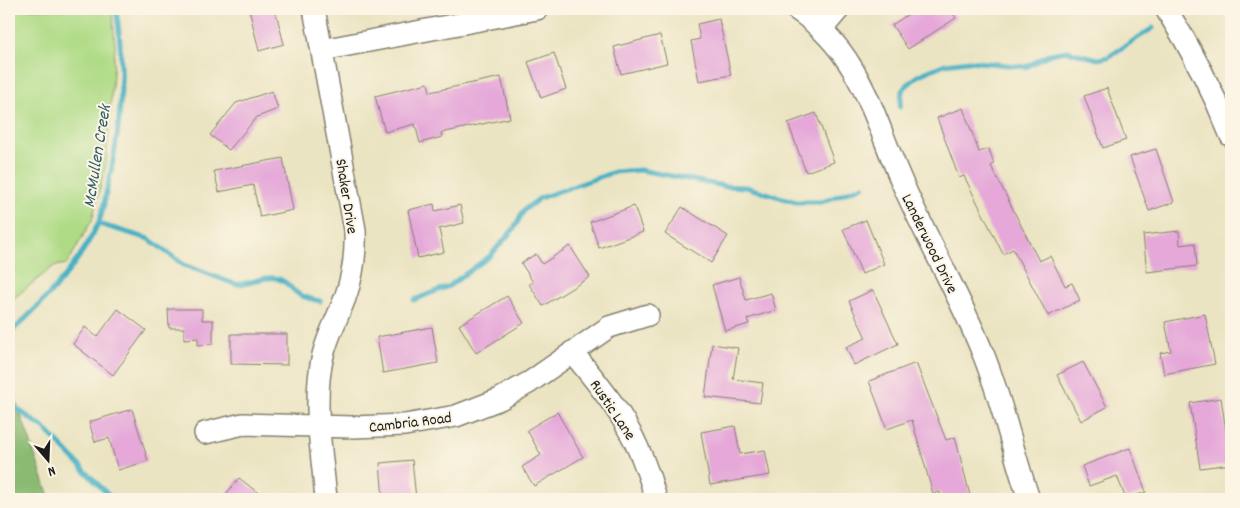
<svg xmlns="http://www.w3.org/2000/svg" width="1240" height="508" font-family="Dekko,sans-serif">
  <style>
    .green { fill: #afdb86; stroke: #667c51 }
    .forest { fill: #8bbb73; stroke: #546c48 }
    .lines { fill: none; stroke-linecap: round; stroke-linejoin: round }
    .stream { stroke: #47b1c5; stroke-width: 5 }
    .building { fill: #e5a8d9 }
    .minor-casing { stroke: #84806f; stroke-width: 24 }
    .minor { stroke: #fff; stroke-width: 21 }
    .labels { text-anchor: middle; stroke-width: 4; stroke-linejoin: round; paint-order: stroke }
    .street-label { font-size: 16px; fill: #1c1c1c; stroke: #fcf5e5 }
    .water-label { font-size: 18px; font-style: italic; fill: #2f5f68; stroke: #fcf5e5 }
  </style>
  <rect width="100%" height="100%" fill="#fcf5e5"/>
  <filter id="ink" filterUnits="userSpaceOnUse"><feTurbulence type="fractalNoise" baseFrequency=".02" numOctaves="2"/><feDisplacementMap in="SourceGraphic" scale="10" xChannelSelector="R" yChannelSelector="G"/><feConvolveMatrix kernelMatrix="1 2 1 2 8 2 1 2 1" color-interpolation-filters="sRGB"/></filter>
  <filter id="wash" filterUnits="userSpaceOnUse"><feTurbulence type="fractalNoise" baseFrequency=".0096" numOctaves="4" result="noise"/><feDisplacementMap in="SourceGraphic" scale="20" xChannelSelector="R" yChannelSelector="G"/><feGaussianBlur stdDeviation="1.12" result="paint"/><feColorMatrix in="noise" values="0 0 0 0 0 0 0 0 0 0 0 0 0 0 0 0 0 1.4 0 .05"/><feComposite in="paint" operator="in"/></filter>
  <g filter="url(#wash)">
    <rect width="100%" height="100%" fill="#ebe4c2"/>
    <path class="green" d="M9 9H112L115 46 106 165 92 220 67 264 54 266 9 302Z"/>
    <path class="forest" d="M9 380 50 499H9Z"/>
    <g class="lines">
      <path class="stream" d="M1223 9 1231 10
        M900 107 902 91 905 87 919 75 945 64 969 61 1026 67 1050 54 1067 51 1098 59 1108 57 1153 28
        M99 224 149 239 184 265 235 284C249 286 261 276 275 278 286 280 289 287 297 293 303 298 313 299 320 301
        M414 300 449 286 490 256 513 230 524 210 540 198 614 172 640 170 724 186 746 187 796 202H822L863 186
        M9 334C44 302 76 269 97 226 102 217 104 204 106 193 121 134 126 69 116 9
        M9 403 45 429 112 499"/>
    </g>
    <g id="blocks">
      <path class="building" d="M249 9H275L284 44 259 51Z
        M916 9H950L956 18 908 49 892 25Z
        M719 19 731 75 699 81 691 41 700 39 697 24Z
        M660 35 667 63 621 74 614 47Z
        M554 53 566 89 541 98 528 62Z
        M501 77 510 118 441 133 442 137 420 143 415 124 385 132 375 96 428 83 430 92Z
        M1107 88 1126 140 1103 148 1084 96Z
        M272 91 278 109 257 117 229 150 210 135 236 103Z
        M963 108 979 152 989 149 994 164 991 166 1039 261 1050 256 1065 286 1072 283 1080 300 1048 316 1013 249 1003 254 964 176 959 178 937 118Z
        M816 113 834 162 806 172 788 123Z
        M1156 149 1174 202 1149 211 1130 157Z
        M283 158 293 210 260 217 253 185 219 192 214 171Z
        M434 204 435 211 460 205 464 223 439 229 444 252 418 258 408 210Z
        M634 206 643 232 599 248 590 222Z
        M682 207 728 236 711 263 665 234Z
        M866 220 884 264 862 274 843 229Z
        M1179 231 1180 245 1195 243 1197 266 1147 272 1143 235Z
        M570 246 590 277 543 306 529 284 533 282 521 263 536 254 542 264Z
        M739 277 746 300 771 293 776 310 747 319 749 324 725 331 712 285Z
        M873 290 898 344 854 365 846 347 866 338 849 301Z
        M507 296 524 323 476 353 459 325Z
        M118 309 146 330 113 375 73 344 85 327 97 337Z
        M168 309H202V320H213V344L198 345V338L184 339V328H169Z
        M1205 314 1215 364 1164 374 1160 353 1171 351 1165 322Z
        M432 327 438 363 383 373 377 337Z
        M231 334H287V365L231 364Z
        M712 344 738 348 733 379 763 383 760 403 705 397Z
        M1083 362 1107 407 1081 421 1057 375Z
        M916 363 946 440 955 437 971 499H942L940 492 933 494 912 420 887 429 869 381Z
        M1221 398 1231 464 1200 468 1190 403Z
        M132 409 148 461 118 470 109 438 95 442 89 422Z
        M557 412 583 457 534 486 522 467 541 455 527 430Z
        M735 426 740 454 765 450 770 475 710 485 701 432Z
        M1130 448 1146 492 1126 499 1117 476 1089 486 1082 466Z
        M412 460 416 499H383L380 463Z
        M239 478 266 499H222Z"/>
    </g>
  </g>
  <g filter="url(#ink)">
    <use href="#blocks" fill-opacity="0" stroke="#84806f" stroke-width="1"/>
    <g class="lines">
      <g class="minor-casing">
        <path id="minor" d="M314 9 355 230C356 253 353 276 345 298 338 317 328 335 323 355 312 401 322 453 326 499
          M796 9C860 52 872 113 901 180 926 238 958 292 982 351 1002 399 1012 450 1029 499
          M1166 9C1192 50 1213 91 1231 136
          M822 29 839 9
          M322 50 537 9
          M572 352C614 402 639 435 656 499
          M205 433 243 424 353 427 405 425 456 416 500 399 530 382 609 327 648 315"/>
      </g>
      <use href="#minor" class="minor"/>
    </g>
  </g>
  <g class="labels">
    <g class="street-label">
      <text transform="translate(348 196) rotate(81)" y="6">Shaker Drive</text>
      <text transform="translate(931 243) rotate(64)" y="6">Landerwood Drive</text>
      <text transform="translate(614 409) rotate(56)" y="6">Rustic Lane</text>
      <text transform="translate(410 421) rotate(-7)" y="6">Cambria Road</text>
    </g>
    <g class="water-label">
      <text transform="translate(96 156) rotate(-81)" y="6">McMullen Creek</text>
    </g>
  </g>
  <rect width="1240" height="508" fill="none" stroke="#fcf5e5" stroke-width="30"/>
  <g transform="translate(48 460) rotate(161)" stroke="#fcf5e5" stroke-width="4" paint-order="stroke">
  <path d="M0-4L9 19L0 12L-9 19Z" fill="#1c1c1c"/>
  <text y="-8" font-size="14" font-weight="bold" text-anchor="middle" fill="#1c1c1c">N</text>
  </g>
</svg>
